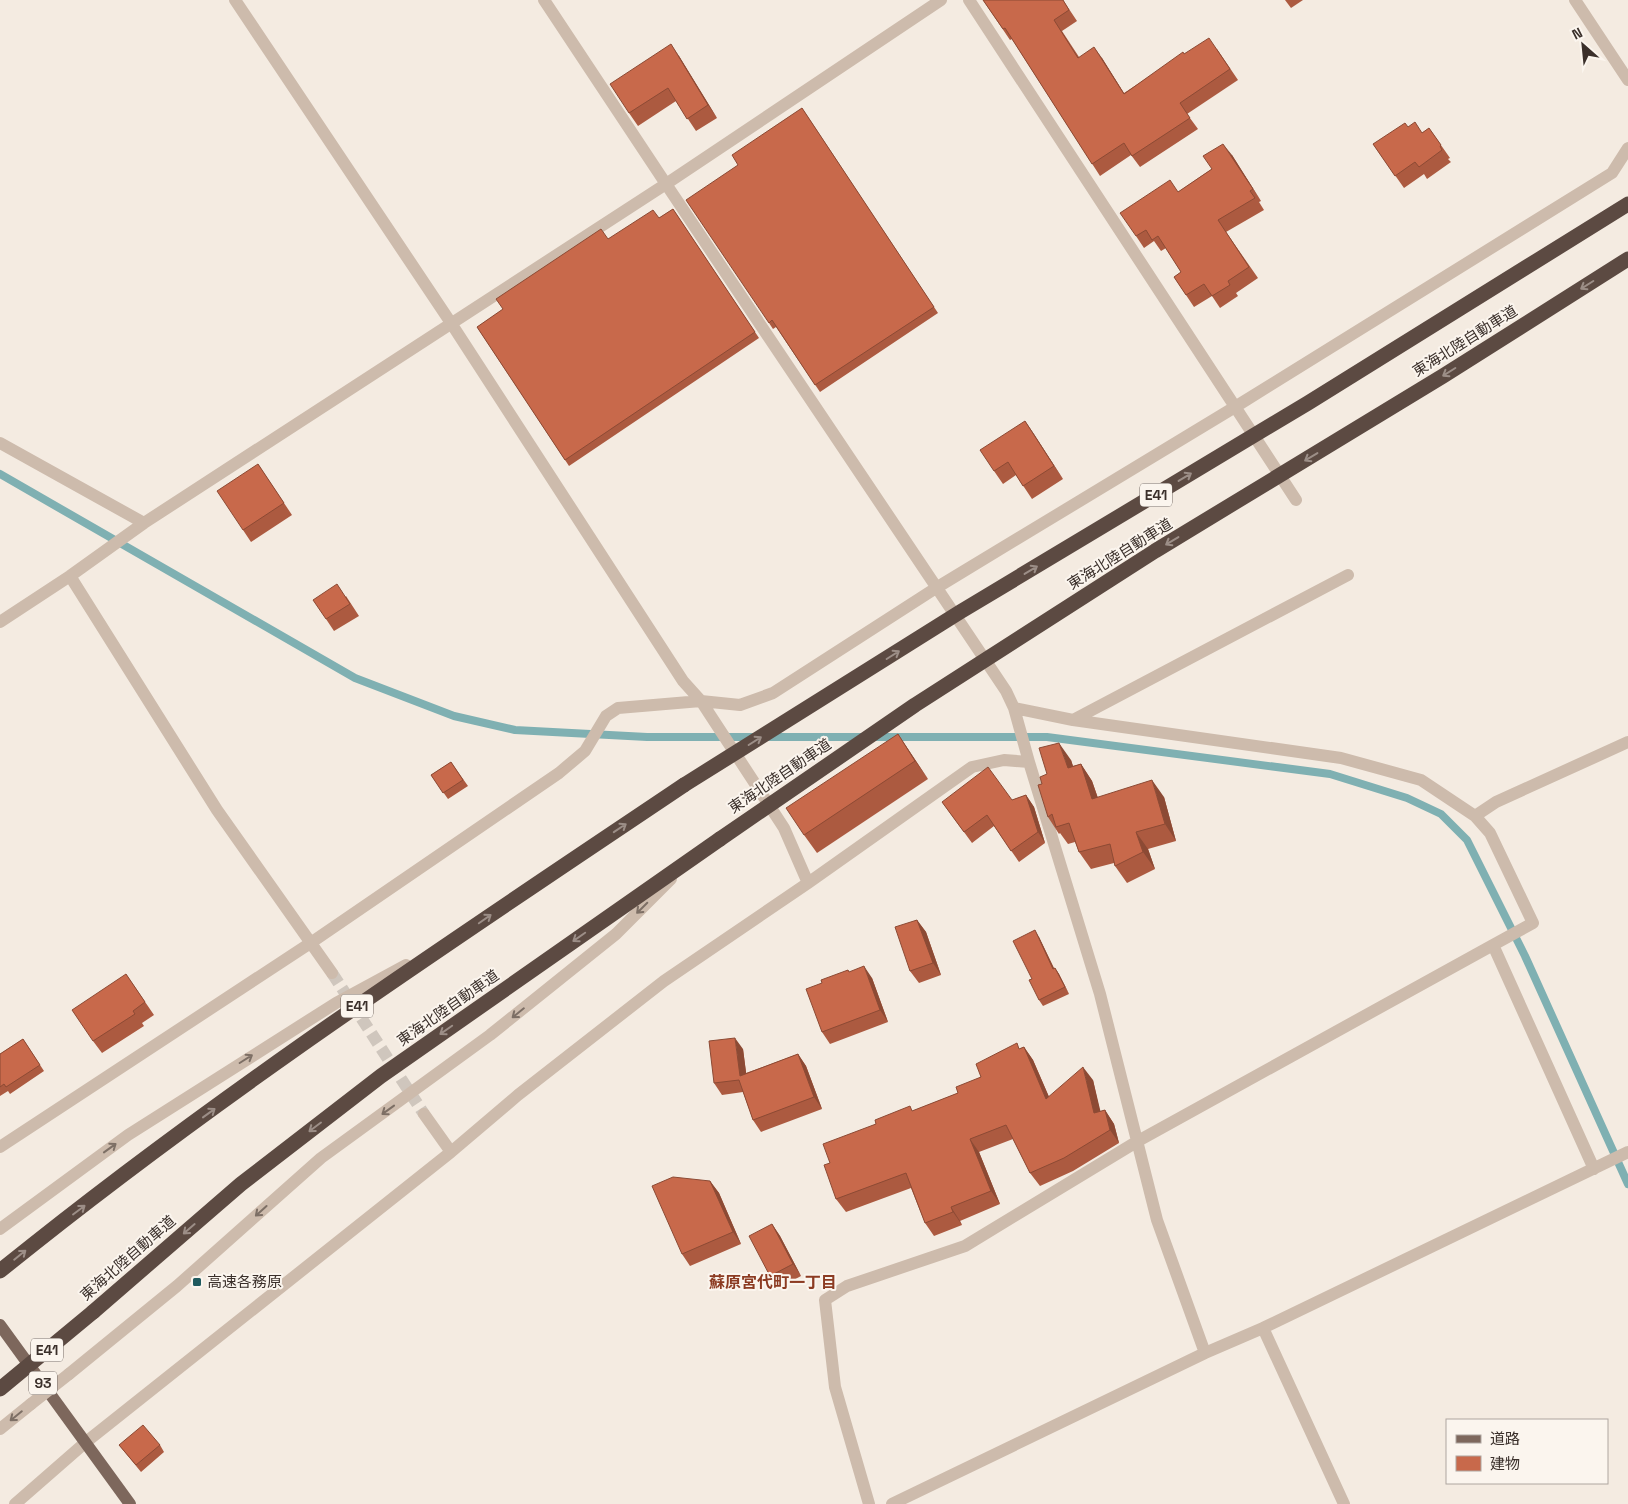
<svg xmlns="http://www.w3.org/2000/svg" width="1628" height="1504" font-family="'Space Grotesk','Noto Sans JP',sans-serif">
  <style>
    .lines { fill: none; stroke-linecap: round; stroke-linejoin: round }
    .stream { stroke: #7fb0b2; stroke-width: 8 }
    .minor-tunnel { stroke: #cfc6bd; stroke-width: 12; stroke-dasharray: 12 6; stroke-linecap: butt }
    .service { stroke: #cdbbac; stroke-width: 12 }
    .minor { stroke: #cdbbac; stroke-width: 12 }
    .primary { stroke: #7d675c; stroke-width: 12 }
    .motorway { stroke: #5c4a42; stroke-width: 15 }
    .service-bridge { stroke: #cdbbac; stroke-width: 12 }
    .motorway-bridge { stroke: #5c4a42; stroke-width: 15 }
    .wall { fill: #ac5a40 }
    .shaded-wall { fill: #8c4a34 }
    .building { fill: #c8694b; stroke: #8c4a34 }
    .oneway { stroke: #9c8e87 }
    .oneway2 { stroke: #7d6f65 }
    .poi-dot { fill: #1f5a5e; stroke: #fbf5ee; stroke-width: 2 }
    .labels { text-anchor: middle; stroke-width: 4; stroke-linejoin: round; paint-order: stroke }
    .shield { fill: #fbf5ee; stroke: #756b66; stroke-width: 1 }
    .shield-label { font-size: 14px; font-weight: bold; fill: #3b302b }
    .street-label { font-size: 15px; fill: #3b302b; stroke: #fbf5ee }
    .poi-label { font-size: 15px; fill: #3b302b; stroke: #fbf5ee; text-anchor: start }
    .neighbourhood-label { font-size: 16px; font-weight: bold; fill: #8c3b22; stroke: #fbf5ee }
  </style>
  <rect width="100%" height="100%" fill="#f4ebe1"/>
  <g class="lines">
    <path class="stream" d="M0 474 355 678 454 716 515 730 647 737H755
      M766 737H1047L1330 774 1407 798 1441 814 1467 840 1525 956 1628 1184"/>
    <path class="minor-tunnel" d="M332 973 424 1114"/>
    <path class="service" d="M0 1229 128 1135 336 1003 406 965
      M69 1374 177 1286 321 1158 490 1035 616 934 671 879
      M0 1429 31 1404"/>
    <path class="minor" d="M235 0 451 323 683 681 701 701 784 828 808 883
      M544 0 666 184 1006 691 1014 708
      M969 0 1296 500
      M1575 0 1628 80
      M0 443 144 523
      M70 576 217 810 332 973
      M0 622 70 576 144 523 666 184 941 0
      M1073 720 1341 758 1421 780 1475 816 1490 833 1533 923 1493 945
      M1029 762 1014 708 1073 720 1348 575
      M1475 816 1496 802 1628 742
      M424 1114 451 1152
      M0 1147 312 942 559 773 585 751 606 716 618 708 701 701 740 705 773 693 936 588 1235 407 1612 173 1628 148
      M1263 1328 1344 1504
      M15 1504 86 1442 451 1152 518 1095 664 981 808 883 972 767 1004 760 1029 762 1100 994 1157 1220 1205 1353
      M869 1504 835 1387 825 1300 847 1286 965 1246 1138 1141 1493 945 1594 1169
      M892 1504 1205 1353 1263 1328 1628 1152"/>
    <path class="primary" d="M0 1325 130 1504"/>
    <path class="motorway" d="M0 1271C217 1095 452 941 684 785
      M93 1312 241 1184 381 1076 720 839"/>
    <path class="service-bridge" d="M31 1404 69 1374"/>
    <path class="motorway-bridge" d="M684 785 960 612 1308 403 1628 204
      M720 839 915 705 1155 551 1443 376 1628 259
      M0 1389 93 1312"/>
  </g>
  <path class="wall" d="M983 0H1063L1077 21 1062 31 1079 57 1102 58 1124 93 1184 54 1217 49 1238 80 1187 114 1198 129 1140 167 1131 155 1100 176 1012 39 1010 40Z
    M1285 0H1303L1291 8Z
    M679 56 717 118 696 131 676 101 638 126 629 113Z
    M802 108 938 313 820 392 776 327 773 329 769 323 738 165Z
    M1408 127 1422 133 1429 128 1450 158 1448 159 1451 162 1427 179 1424 174 1404 188 1373 144Z
    M1232 155 1261 201 1259 202 1264 210 1226 232 1258 278 1236 293 1238 296 1220 308 1212 296 1194 307 1174 277 1181 272 1166 248 1161 251 1154 241 1144 248 1136 236 1178 192Z
    M673 209 759 338 569 466 477 327 608 239 659 218Z
    M1025 421 1063 479 1032 499 1016 475 1003 484 994 471Z
    M258 464 292 515 251 542 243 530Z
    M346 596 359 616 334 631 326 619Z
    M898 734 928 779 817 853 804 835Z
    M1071 760 1073 766 1081 764 1092 781 1098 798 1164 797 1176 841 1148 849 1155 869 1127 883 1115 866 1114 863 1091 869 1079 852 1075 842 1068 844 1060 833 1059 834 1048 817 1042 784 1047 774Z
    M451 762 468 786 448 799 431 775Z
    M1026 795 1034 807 1045 843 1019 862 994 826 972 843 942 802 1012 800Z
    M917 920 926 932 941 975 919 983 910 971Z
    M1039 937 1054 968H1055L1059 974 1069 994 1043 1006 1039 1000 1032 979Z
    M848 970 849 972 872 978 888 1022 830 1044 822 1032V983Z
    M126 974 154 1015 142 1023 144 1026 102 1053 93 1041Z
    M23 1039 44 1071 10 1094 8 1091 0 1096V1054Z
    M1024 1047 1033 1060 1049 1097 1093 1080 1100 1112 1105 1110 1114 1124 1119 1143 1073 1171 1040 1186 1030 1173 1013 1139 979 1152 1000 1204 960 1221 962 1225 934 1236 925 1223 911 1188 846 1212 836 1199 830 1163 913 1111 958 1093 1021 1048Z
    M743 1049 746 1073 798 1054 806 1066 822 1109 761 1132 753 1120 743 1092 722 1095 714 1083Z
    M710 1181 719 1193 741 1244 690 1266 682 1254Z
    M772 1224 780 1236 801 1276 779 1288 770 1276Z
    M119 1445H160L164 1452 141 1472Z"/>
  <path class="shaded-wall" d="M671 44 679 56 717 118 708 105Z
    M1094 47 1102 58 1131 105 1124 94Z
    M1223 144 1232 155 1261 201Z
    M1025 421 1034 434 1063 479 1054 466Z
    M898 734 928 779 915 761Z
    M1059 743 1071 760 1079 785 1068 768Z
    M1081 764 1092 781 1104 816 1092 799Z
    M1152 780 1164 797 1176 841 1165 824Z
    M1026 795 1034 807 1045 843 1038 832Z
    M1136 832 1148 849 1155 869 1143 852Z
    M917 920 926 932 941 975 933 963Z
    M1035 930 1039 937 1057 975 1053 969Z
    M864 966 872 978 888 1022 880 1010Z
    M1055 968 1059 974 1069 994 1065 987Z
    M735 1038 743 1049 748 1087 740 1076Z
    M1024 1047 1033 1060 1056 1113 1046 1099Z
    M798 1054 806 1066 822 1109 814 1097Z
    M1083 1067 1093 1080 1104 1126 1094 1113Z
    M1105 1110 1114 1124 1119 1143 1110 1130Z
    M970 1139 979 1152 1000 1204 991 1191Z
    M710 1181 719 1193 741 1244 733 1232Z
    M951 1207 960 1221 962 1225 953 1212Z
    M772 1224 780 1236 801 1276 793 1264Z"/>
  <path class="building" d="M983 0H1063L1069 10 1054 20 1078 58 1094 47 1124 94 1183 52 1184 54 1209 38 1230 69 1180 103 1190 118 1132 156 1124 143 1092 164 1005 28 1003 29Z
    M671 44 708 105 687 119 668 88 629 113 610 84Z
    M802 108 934 307 815 385 772 320 769 323 686 200 738 165 732 155Z
    M1415 122 1422 133 1429 128 1441 145 1440 146 1442 150 1419 167 1415 162 1395 176 1373 144 1405 123 1408 127Z
    M1223 144 1253 189 1250 191 1255 198 1218 220 1249 267 1228 281 1230 285 1212 296 1204 284 1186 295 1174 277 1181 272 1158 236 1152 240 1146 230 1136 236 1120 213 1170 180 1178 192 1212 169 1203 156Z
    M673 209 755 332 565 460 477 327 503 309 496 299 601 229 608 239 653 210 659 218Z
    M1025 421 1054 466 1023 486 1008 462 994 471 980 450Z
    M258 464 284 503 243 530 217 491Z
    M337 584 350 604 326 619 313 600Z
    M898 734 915 761 804 835 786 808Z
    M1059 743 1068 768 1081 764 1092 799 1152 780 1165 824 1136 832 1143 852 1115 866 1110 844 1079 852 1069 823 1056 827 1052 814 1048 817 1038 785 1042 784 1040 777 1047 774 1039 748Z
    M451 762 463 780 443 793 431 775Z
    M988 767 1012 800 1026 795 1038 832 1011 851 987 815 964 832 942 802Z
    M917 920 933 963 910 971 895 927Z
    M1035 930 1053 969 1055 968 1065 987 1039 1000 1029 980 1032 979 1013 941Z
    M864 966 880 1010 822 1032 806 989 822 983 821 980 848 970 849 972Z
    M126 974 145 1002 133 1011 135 1014 93 1041 72 1010Z
    M735 1038 740 1076 798 1054 814 1097 753 1120 739 1080 714 1083 709 1041Z
    M23 1039 40 1065 6 1087 4 1084 0 1087V1054Z
    M1017 1043 1019 1049 1024 1047 1046 1099 1083 1067 1094 1113 1105 1110 1110 1130 1064 1158 1030 1173 1006 1125 970 1139 991 1191 951 1207 953 1212 925 1223 906 1173 836 1199 824 1165 830 1163 823 1144 876 1124 875 1120 910 1106 912 1111 958 1093 956 1087 981 1077 976 1064Z
    M673 1177 710 1181 733 1232 682 1254 652 1186Z
    M772 1224 793 1264 770 1276 749 1236Z
    M143 1425 160 1445 136 1465 119 1445Z"/>
  <defs><path id="oneway-shaft" d="M-6 0H5M1.5-3L5.5 0L1.5 3" fill="none" stroke-width="1.6" stroke-linecap="round" stroke-linejoin="round" transform="scale(1.25)"/></defs>
  <g class="oneway">
    <use href="#oneway-shaft" transform="translate(1587 285) rotate(148)"/>
    <use href="#oneway-shaft" transform="translate(1449 372) rotate(148)"/>
    <use href="#oneway-shaft" transform="translate(1311 457) rotate(149)"/>
    <use href="#oneway-shaft" transform="translate(1185 477) rotate(-31)"/>
    <use href="#oneway-shaft" transform="translate(1172 541) rotate(149)"/>
    <use href="#oneway-shaft" transform="translate(1031 570) rotate(-31)"/>
    <use href="#oneway-shaft" transform="translate(893 655) rotate(-32)"/>
    <use href="#oneway-shaft" transform="translate(755 741) rotate(-32)"/>
    <use href="#oneway-shaft" transform="translate(620 828) rotate(-34)"/>
    <use href="#oneway-shaft" transform="translate(485 919) rotate(-35)"/>
    <use href="#oneway-shaft" transform="translate(579 937) rotate(145)"/>
    <use href="#oneway-shaft" transform="translate(446 1030) rotate(145)"/>
    <use href="#oneway-shaft" transform="translate(209 1113) rotate(-36)"/>
    <use href="#oneway-shaft" transform="translate(315 1127) rotate(143)"/>
    <use href="#oneway-shaft" transform="translate(79 1210) rotate(-37)"/>
    <use href="#oneway-shaft" transform="translate(189 1229) rotate(139)"/>
    <use href="#oneway-shaft" transform="translate(20 1255) rotate(-39)"/>
  </g>
  <g class="oneway2">
    <use href="#oneway-shaft" transform="translate(642 908) rotate(135)"/>
    <use href="#oneway-shaft" transform="translate(518 1013) rotate(141)"/>
    <use href="#oneway-shaft" transform="translate(246 1059) rotate(-32)"/>
    <use href="#oneway-shaft" transform="translate(388 1110) rotate(144)"/>
    <use href="#oneway-shaft" transform="translate(110 1148) rotate(-36)"/>
    <use href="#oneway-shaft" transform="translate(261 1211) rotate(138)"/>
    <use href="#oneway-shaft" transform="translate(16 1416) rotate(141)"/>
  </g>
  <rect class="poi-dot" x="192" y="1277" width="10" height="10" rx="2.5"/>
  <g class="labels">
    <g class="shield">
      <rect x="1140" y="483.5" width="32" height="23" rx="4"/>
      <rect x="341" y="994.5" width="32" height="23" rx="4"/>
      <rect x="31" y="1338.5" width="32" height="23" rx="4"/>
      <rect x="29" y="1371.5" width="28" height="23" rx="4"/>
    </g>
    <g class="shield-label">
      <text x="1156" y="500">E41</text>
      <text x="357" y="1011">E41</text>
      <text x="47" y="1355">E41</text>
      <text x="43" y="1388">93</text>
    </g>
    <g class="street-label">
      <text transform="translate(1465 341) rotate(-32)" y="5">東海北陸自動車道</text>
      <text transform="translate(1120 554) rotate(-32)" y="5">東海北陸自動車道</text>
      <text transform="translate(780 776) rotate(-34)" y="5">東海北陸自動車道</text>
      <text transform="translate(448 1008) rotate(-35)" y="5">東海北陸自動車道</text>
      <text transform="translate(128 1258) rotate(-41)" y="5">東海北陸自動車道</text>
    </g>
    <g class="poi-label">
      <text x="207" y="1287">高速各務原</text>
    </g>
    <g class="neighbourhood-label">
      <text x="773" y="1288">蘇原宮代町一丁目</text>
    </g>
  </g>
  <rect x="1446" y="1419" width="162" height="65" fill="#fbf5ee" stroke="#aea6a0"/>
  <rect x="1456" y="1435" width="25" height="8" fill="#7d675c" stroke="#aea6a0"/>
  <text x="1490" y="1444" font-size="15" fill="#3b302b">道路</text>
  <rect x="1456" y="1456" width="25" height="15" fill="#c8694b" stroke="#aea6a0"/>
  <text x="1490" y="1469" font-size="15" fill="#3b302b">建物</text>
  <g transform="translate(1583 45) rotate(333)" stroke="#fbf5ee" stroke-width="4" paint-order="stroke">
  <path d="M0-4L9 19L0 12L-9 19Z" fill="#3b302b"/>
  <text y="-8" font-size="14" font-weight="bold" text-anchor="middle" fill="#3b302b">N</text>
  </g>
</svg>
